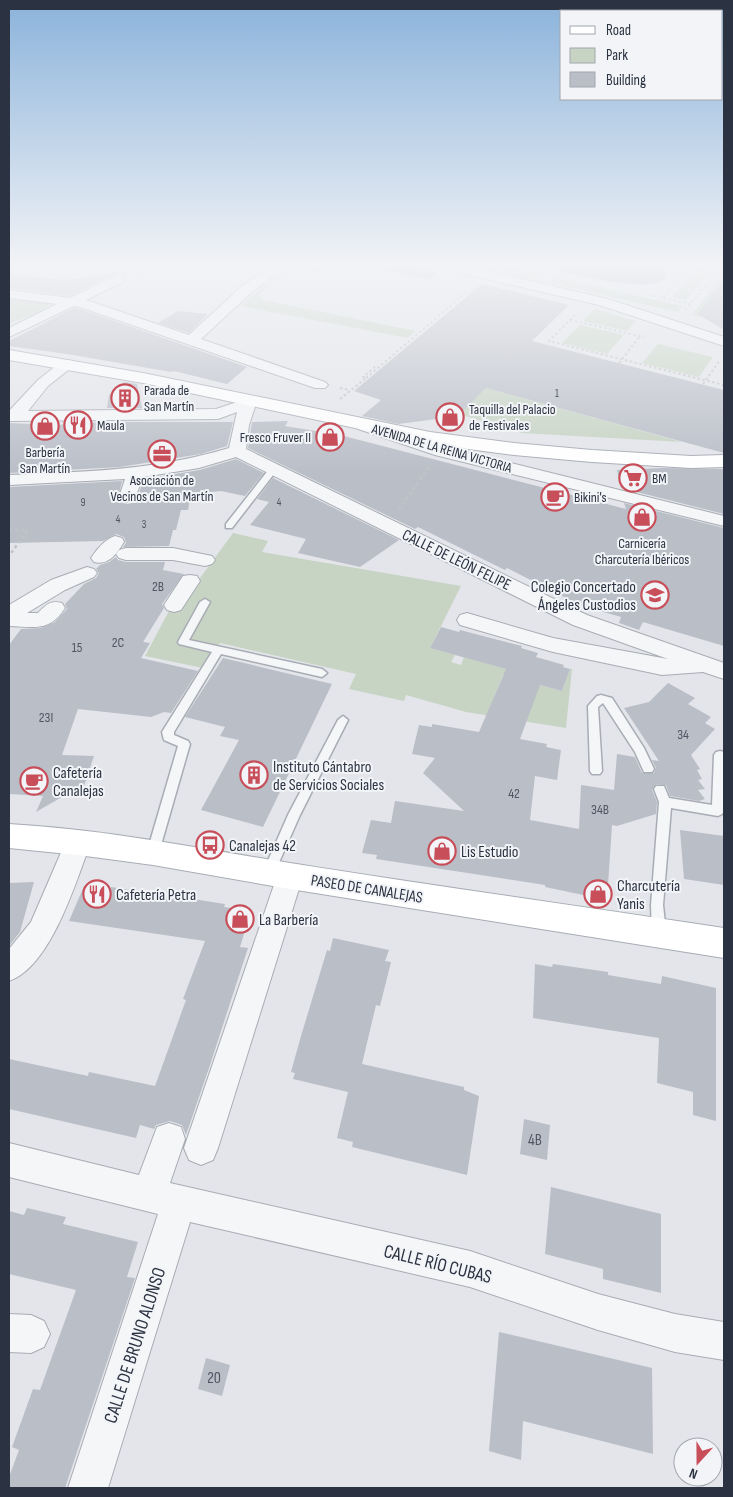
<svg xmlns="http://www.w3.org/2000/svg" width="733" height="1497" font-family="'Sofia Sans Condensed',sans-serif">
  <style>
    .green { fill: #c7d4c4 }
    .water { fill: #a0b1c8 }
    .building { fill: #babec7 }
    .lines { fill: none; stroke-linecap: round; stroke-linejoin: round }
    .lane-casing { stroke: #a8acb4; stroke-width: 3 }
    .street-casing { stroke: #a8acb4; stroke-width: 2 }
    .secondary-casing { stroke: #a8acb4; stroke-width: 2 }
    .path-far1 { stroke: #c0c3c8; stroke-width: 2; stroke-dasharray: 2.5 2.5; stroke-linecap: butt }
    .path { stroke: #c0c3c8; stroke-width: 2.5; stroke-dasharray: 3 3; stroke-linecap: butt }
    .lane { fill: #f5f6f8; fill-rule: evenodd }
    .street { fill: #f5f6f8; fill-rule: evenodd }
    .secondary { fill: #fff; fill-rule: evenodd }
    .labels { text-anchor: middle; stroke-width: 4; stroke-linejoin: round; paint-order: stroke }
    .far-number-label { font-size: 11px; fill: #4f5562 }
    .far-poi-label { font-size: 14px; fill: #2b3241; stroke: #f2f4f7; text-anchor: start }
    .far-street-label { font-size: 14px; fill: #2b3241; stroke: #f2f4f7 }
    .number-label { font-size: 14px; fill: #4f5562 }
    .street-label { font-size: 16px; fill: #2b3241; stroke: #f2f4f7 }
    .poi-label { font-size: 16px; fill: #2b3241; stroke: #f2f4f7; text-anchor: start }
    .near-number-label { font-size: 16px; fill: #4f5562 }
    .near-street-label { font-size: 19px; fill: #2b3241; stroke: #f2f4f7 }
  </style>
  <rect width="100%" height="100%" fill="#e3e5ea"/>
  <path class="green" d="M298 263H303L259 294 263 300 416 331 408 338 240 306 268 283Z
    M465 263H495L542 274 535 280Z
    M701 263 716 265 686 300 672 297Z
    M724 271V328L704 318 692 315Z
    M555 277 682 306 678 312 549 283Z
    M9 299 48 303 50 304C39 316 22 317 9 324Z
    M595 309 636 321 627 331 583 321Z
    M580 325 624 335 607 354 562 343Z
    M658 344 713 357 699 377 642 363Z
    M486 388 682 442 522 433 459 414Z
    M233 533 268 541 262 552 461 586 430 648 455 655 451 662 461 665 464 657 510 670 507 676 503 675 494 697 527 706 536 684 562 691 570 669H572L566 728 466 712 406 695 404 701 349 689 356 674 220 643 203 668 145 656 170 609 192 589Z"/>
  <path class="water" d="M363 263H396L437 273 430 279Z
    M531 263H654L664 269 667 277C650 298 557 269 531 263Z"/>
  <path class="building" d="M116 272 117 273 70 296 9 288V274L66 280Z
    M724 279V330L698 314Z
    M482 284 569 305 532 341 724 390V453L486 388 453 421 444 418 398 424 362 416 381 400 354 391Z
    M74 308 80 309 247 367 227 384 174 371 171 372 67 354 9 346V341Z
    M178 311 208 314 189 333 158 323Z
    M124 382 137 384 142 408H107L109 395Z
    M288 421 285 426 340 435 626 509 624 503 724 528V646L643 622 639 630 619 623 621 617 582 606 507 568 505 570 418 527 415 529 248 448 252 422Z
    M106 422H233L227 446 201 454 120 467 9 473V423L55 425Z
    M236 459 264 473 245 496 221 491 191 494 188 510H181L176 530H173L169 546 123 547 126 543 124 537 116 534 103 541 9 543V487L122 481 118 498 122 503 128 504 136 502 144 479 200 470Z
    M662 468 724 469V514L621 488 617 470Z
    M273 478 399 540 360 567 298 553 306 539 250 525 269 502 257 499Z
    M116 557 118 560 126 562H165L163 570 184 574 162 604 164 608 143 642 150 643 141 658 198 671 171 713 164 712 151 717 78 709 62 755 94 756 80 798 62 797 36 812 43 796 9 794V645L21 629 41 628 55 622 67 609 65 604 84 584 96 578 99 573 96 569 100 565 109 562Z
    M441 627 459 632 460 630 522 646 521 648 538 653 536 657 564 665 563 667 570 669 562 691 540 685 520 739 547 744 546 747 561 750 557 780 535 776 530 820 579 829 581 785 614 790 617 754 635 757 642 773H654L656 768 652 760 659 761 624 708 649 702 668 683 695 698 688 704 711 717 705 723 715 729 691 755 700 769 697 770 702 779 698 780 705 789 698 790 705 799 699 801 670 796 666 785 656 784 652 790 657 802 656 814 617 826 612 825 607 900 545 887V885L376 859 377 855 362 853 371 820 391 823 395 801 464 811 423 773 435 758 412 754 419 725 432 727V724L479 732 506 669 430 648Z
    M223 658 332 684 263 827 201 810 239 740 220 736 225 727 185 717Z
    M680 830 724 836V885L684 879Z
    M34 882 20 932 9 946V883Z
    M84 886 110 890 111 887 142 892V895L192 902 193 899 225 904 224 907 251 911 240 947 248 948 210 1065 186 1135 182 1125 170 1121 156 1125 154 1129 140 1125 136 1138 9 1109V1059L88 1076 89 1072 155 1086 186 1000 183 999 205 941 69 921Z
    M333 938 389 950 385 961 391 962 380 1006 376 1005 362 1064 464 1087V1090L479 1096 467 1175 352 1147 353 1142 337 1138 348 1092 293 1079 295 1073 291 1072 301 1036 327 950 330 951Z
    M535 964 552 967 553 964 608 972V975L661 984 662 976 716 988V1121L693 1115V1092L657 1083 659 1038 533 1018Z
    M524 1119 550 1125 547 1160 520 1154Z
    M551 1187 661 1214V1293L603 1279V1269L545 1254Z
    M27 1208 66 1217 63 1224 138 1242 127 1277 135 1278 65 1488H9V1477L19 1450 12 1447 33 1389 40 1390 76 1290 9 1274V1211L24 1215Z
    M499 1332 652 1368 653 1454 523 1421 521 1460 489 1451Z
    M206 1358 230 1365 222 1396 198 1389Z"/>
  <g class="lines">
    <g class="lane-casing">
      <path id="lane" d="M320 263H328L318 270H314V268Z
        M270 468 277 470 232 528H226V524Z
        M205 599 210 602 189 640 322 669 327 673 322 677 221 654 174 732V735L188 741 190 744 159 852 157 856 153 857 149 856 147 852 178 746 164 740 162 732 212 652 179 644 178 642 200 602Z
        M601 695 612 698 644 748 654 769 652 772H644L635 752 603 703 598 707 602 771 600 774H592L590 771 588 706 597 696Z
        M343 716 348 720 300 815 273 876 269 877 265 876 263 872 288 815 338 720Z
        M720 751 724 752V811L722 814 718 816 671 808 663 905 666 933 664 937 659 939 654 937 652 933 651 905 659 802 654 789 656 786H664L669 798 712 805 714 755 716 752Z"/>
    </g>
    <g class="street-casing">
      <path id="street" d="M9 263H18L9 268Z
        M276 263H291L252 292 201 339 325 382 328 385 325 388H315L80 307 74 306 9 337V328L57 304 9 298V290L70 298 118 275 123 276 124 279 123 282 86 300 189 335 242 286Z
        M429 263H453L608 299 724 337V346L599 305 435 267Z
        M67 360 72 361 74 364 72 367 48 386 28 411 216 409 240 401 253 404 255 407 249 425 246 449 587 615 724 663V679L703 672 662 675 553 652 460 625 457 620 460 615 467 613 553 638 668 659 573 625 236 457 199 468 143 477 134 501 128 502 122 501 119 497 125 479 9 485V475C83 472 157 470 229 448L237 412 218 419 9 421V411L38 380 62 361Z
        M364 421 447 447 724 516V526L435 455 358 429 356 426 358 423Z
        M115 536 122 538 124 542C117 553 109 566 94 562L91 558C97 549 105 539 115 536Z
        M126 548H173L212 556 215 560 212 564 205 566 173 560H126L119 558 116 554 119 550Z
        M87 567 94 569 97 573 94 577 65 590 27 613H38C46 605 50 600 62 603L65 608C50 632 34 627 9 626V605L51 580Z
        M190 575 197 576 200 581 181 610 174 612 167 610 164 605 183 576Z
        M78 831 87 834 91 842C76 881 51 967 9 981V949L31 922 69 834Z
        M290 865 299 868 303 876 218 1148 213 1160 201 1165 189 1160 184 1148 277 876 281 868Z
        M169 1123 181 1127 185 1139 170 1183 470 1251 598 1294 675 1314 724 1322V1360L675 1352 598 1330 470 1287 190 1222 108 1488H68L158 1214 9 1177V1143L139 1175 157 1127Z
        M9 1314 31 1315 44 1321 50 1334 44 1347 31 1353 9 1352Z"/>
    </g>
    <g class="secondary-casing">
      <path id="secondary" d="M9 350 143 373 430 432 514 443 592 450 691 456 724 455V467L691 468 592 462 514 455 430 444 143 383 9 360Z
        M9 824C103 829 196 848 290 863 434 886 579 906 724 928V958L290 889 153 865 78 855 9 848Z"/>
    </g>
    <path class="path-far1" d="M356 263 425 279
      M667 263 689 268
      M137 275 145 271
      M649 295 690 304
      M663 298 693 263
      M685 310 724 265
      M575 315 549 341 724 385
      M570 320 644 337
      M78 333 118 341 123 337
      M69 335 86 323
      M619 363 640 336
      M366 378 469 290
      M703 384 720 360
      M340 388 350 390
      M340 399 366 378 363 377 376 366"/>
    <path class="path" d="M399 509 429 467
      M9 529 27 531 9 556"/>
    <use href="#lane" class="lane"/>
    <use href="#street" class="street"/>
    <use href="#secondary" class="secondary"/>
  </g>
  <linearGradient id="sky" x2="0" y2="1"><stop stop-color="#8bb3db"/><stop offset="0.56" stop-color="#f2f3f6"/><stop offset="1" stop-color="#f2f3f6" stop-opacity="0"/></linearGradient>
  <rect width="733" height="473" fill="url(#sky)"/>
  <defs>
    <g id="building-ring" transform="scale(1.4375)"><circle r="9.5" fill="#f2f4f7" stroke="#c84e59" stroke-width="1.5"/><path d="M-4-6H4V6H1V3H-1V6H-4ZM-2.5-4.3h1.7v1.8h-1.7ZM.8-4.3h1.7v1.8H.8ZM-2.5-1h1.7V.8h-1.7ZM.8-1h1.7V.8H.8Z" fill="#c84e59"/></g>
    <g id="shop-ring" transform="scale(1.4375)"><circle r="9.5" fill="#f2f4f7" stroke="#c84e59" stroke-width="1.5"/><path d="M-5-2.5h2.3a2.7 3.5 0 0 1 5.4 0H5L5.5 6h-11ZM-1.5-2.5h3a1.5 2.3 0 0 0-3 0Z" fill="#c84e59"/></g>
    <g id="restaurant-ring" transform="scale(1.4375)"><circle r="9.5" fill="#f2f4f7" stroke="#c84e59" stroke-width="1.5"/><path d="M-5-6h1v4h1v-4h1v4h1v-4h1v5L-1.5 .5V6h-2V.5L-5-1ZM5-6V6H3V1.5H1.5Q1.5-4 5-6Z" fill="#c84e59"/></g>
    <g id="office-ring" transform="scale(1.4375)"><circle r="9.5" fill="#f2f4f7" stroke="#c84e59" stroke-width="1.5"/><path d="M-6-3h4V-5.5h4V-3h4V5H-6ZM-1-4.5V-3h2v-1.5ZM-6 0V1H6V0Z" fill="#c84e59"/></g>
    <g id="supermarket-ring" transform="scale(1.4375)"><circle r="9.5" fill="#f2f4f7" stroke="#c84e59" stroke-width="1.5"/><path d="M-6-5.5h2.5l.6 2H6L4.5 2H-2.5L-4.4-4H-6ZM-1.5 3.2a1.3 1.3 0 1 0 .1 0ZM3 3.2a1.3 1.3 0 1 0 .1 0Z" fill="#c84e59"/></g>
    <g id="cafe-ring" transform="scale(1.4375)"><circle r="9.5" fill="#f2f4f7" stroke="#c84e59" stroke-width="1.5"/><path d="M-5.5-4.5H6V0H3Q3 3.5 0 3.5H-2.5Q-5.5 3.5-5.5 0ZM3-3.2v2h1.7v-2ZM-6 4.5H4V6H-6Z" fill="#c84e59"/></g>
    <g id="school-ring" transform="scale(1.4375)"><circle r="9.5" fill="#f2f4f7" stroke="#c84e59" stroke-width="1.5"/><path d="M0-5L7-2L0 1L-7-2ZM-4 1L0 2.5L4 1V4Q0 6-4 4Z" fill="#c84e59"/></g>
    <g id="bus-ring" transform="scale(1.4375)"><circle r="9.5" fill="#f2f4f7" stroke="#c84e59" stroke-width="1.5"/><path d="M-5-6H5V4H4V6H2V4H-2V6H-4V4H-5ZM-3.5-4V0h7V-4ZM-3.5 1.2v1.5H-2V1.2ZM2 1.2v1.5H3.5V1.2Z" fill="#c84e59"/></g>
  </defs>
  <g fill-rule="evenodd">
    <use href="#building-ring" x="125" y="398"/>
    <use href="#shop-ring" x="450" y="417"/>
    <use href="#restaurant-ring" x="78" y="425"/>
    <use href="#shop-ring" x="45" y="426"/>
    <use href="#shop-ring" x="330" y="437"/>
    <use href="#office-ring" x="162" y="454"/>
    <use href="#supermarket-ring" x="633" y="478"/>
    <use href="#cafe-ring" x="555" y="497"/>
    <use href="#shop-ring" x="642" y="517"/>
    <use href="#school-ring" x="655" y="595"/>
    <use href="#building-ring" x="254" y="775"/>
    <use href="#cafe-ring" x="34" y="781"/>
    <use href="#bus-ring" x="210" y="845"/>
    <use href="#shop-ring" x="442" y="851"/>
    <use href="#restaurant-ring" x="97" y="894"/>
    <use href="#shop-ring" x="598" y="894"/>
    <use href="#shop-ring" x="240" y="919"/>
  </g>
  <g class="labels">
    <g class="far-number-label">
      <text x="557" y="397">1</text>
      <text x="83" y="506">9</text>
      <text x="279" y="506">4</text>
      <text x="118" y="523">4</text>
      <text x="144" y="528">3</text>
    </g>
    <g class="far-poi-label">
      <text x="144" y="395">Parada de<tspan x="144" dy="16">San Martín</tspan></text>
      <text x="469" y="414">Taquilla del Palacio<tspan x="469" dy="16">de Festivales</tspan></text>
      <text x="97" y="430">Maula</text>
      <text x="311" y="442" text-anchor="end">Fresco Fruver II</text>
      <text x="45" y="457" text-anchor="middle">Barbería<tspan x="45" dy="16">San Martín</tspan></text>
      <text x="652" y="483">BM</text>
      <text x="162" y="485" text-anchor="middle">Asociación de<tspan x="162" dy="16">Vecinos de San Martín</tspan></text>
      <text x="574" y="502">Bikini's</text>
      <text x="642" y="548" text-anchor="middle">Carnicería<tspan x="642" dy="16">Charcutería Ibéricos</tspan></text>
    </g>
    <g class="far-street-label">
      <text transform="translate(442 448) rotate(16)" y="5">AVENIDA DE LA REINA VICTORIA</text>
    </g>
    <g class="number-label">
      <text x="158" y="591">2B</text>
      <text x="118" y="647">2C</text>
      <text x="77" y="652">15</text>
      <text x="46" y="722">23I</text>
      <text x="683" y="739">34</text>
      <text x="514" y="798">42</text>
      <text x="600" y="814">34B</text>
    </g>
    <g class="street-label">
      <text transform="translate(457 559) rotate(26)" y="6">CALLE DE LEÓN FELIPE</text>
      <text transform="translate(367 888) rotate(9)" y="6">PASEO DE CANALEJAS</text>
    </g>
    <g class="poi-label">
      <text x="636" y="592" text-anchor="end">Colegio Concertado<tspan x="636" dy="18">Ángeles Custodios</tspan></text>
      <text x="273" y="772">Instituto Cántabro<tspan x="273" dy="18">de Servicios Sociales</tspan></text>
      <text x="53" y="778">Cafetería<tspan x="53" dy="18">Canalejas</tspan></text>
      <text x="229" y="851">Canalejas 42</text>
      <text x="461" y="857">Lis Estudio</text>
      <text x="617" y="891">Charcutería<tspan x="617" dy="18">Yanis</tspan></text>
      <text x="116" y="900">Cafetería Petra</text>
      <text x="259" y="925">La Barbería</text>
    </g>
    <g class="near-number-label">
      <text x="535" y="1145">4B</text>
      <text x="214" y="1383">20</text>
    </g>
    <g class="near-street-label">
      <text transform="translate(438 1263) rotate(14)" y="7">CALLE RÍO CUBAS</text>
      <text transform="translate(134 1345) rotate(-72)" y="7">CALLE DE BRUNO ALONSO</text>
    </g>
  </g>
  <rect width="733" height="1497" fill="none" stroke="#2b3241" stroke-width="20"/>
  <rect x="560" y="10" width="162" height="90" fill="#f2f4f7" stroke="#a2a6ae"/>
  <rect x="570" y="26" width="25" height="8" fill="#ffffff" stroke="#a2a6ae"/>
  <text x="606" y="35" font-size="15" fill="#2b3241">Road</text>
  <rect x="570" y="48" width="25" height="15" fill="#c7d4c4" stroke="#a2a6ae"/>
  <text x="606" y="60" font-size="15" fill="#2b3241">Park</text>
  <rect x="570" y="72" width="25" height="15" fill="#babec7" stroke="#a2a6ae"/>
  <text x="606" y="85" font-size="15" fill="#2b3241">Building</text>
  <g transform="translate(698 1462) rotate(201)"><circle r="24" fill="#f2f4f7" stroke="#a2a6ae"/>
  <path d="M0-4L9 19L0 12L-9 19Z" fill="#c84e59"/>
  <text y="-8" font-size="14" font-weight="bold" text-anchor="middle" fill="#2b3241">N</text>
  </g>
</svg>
